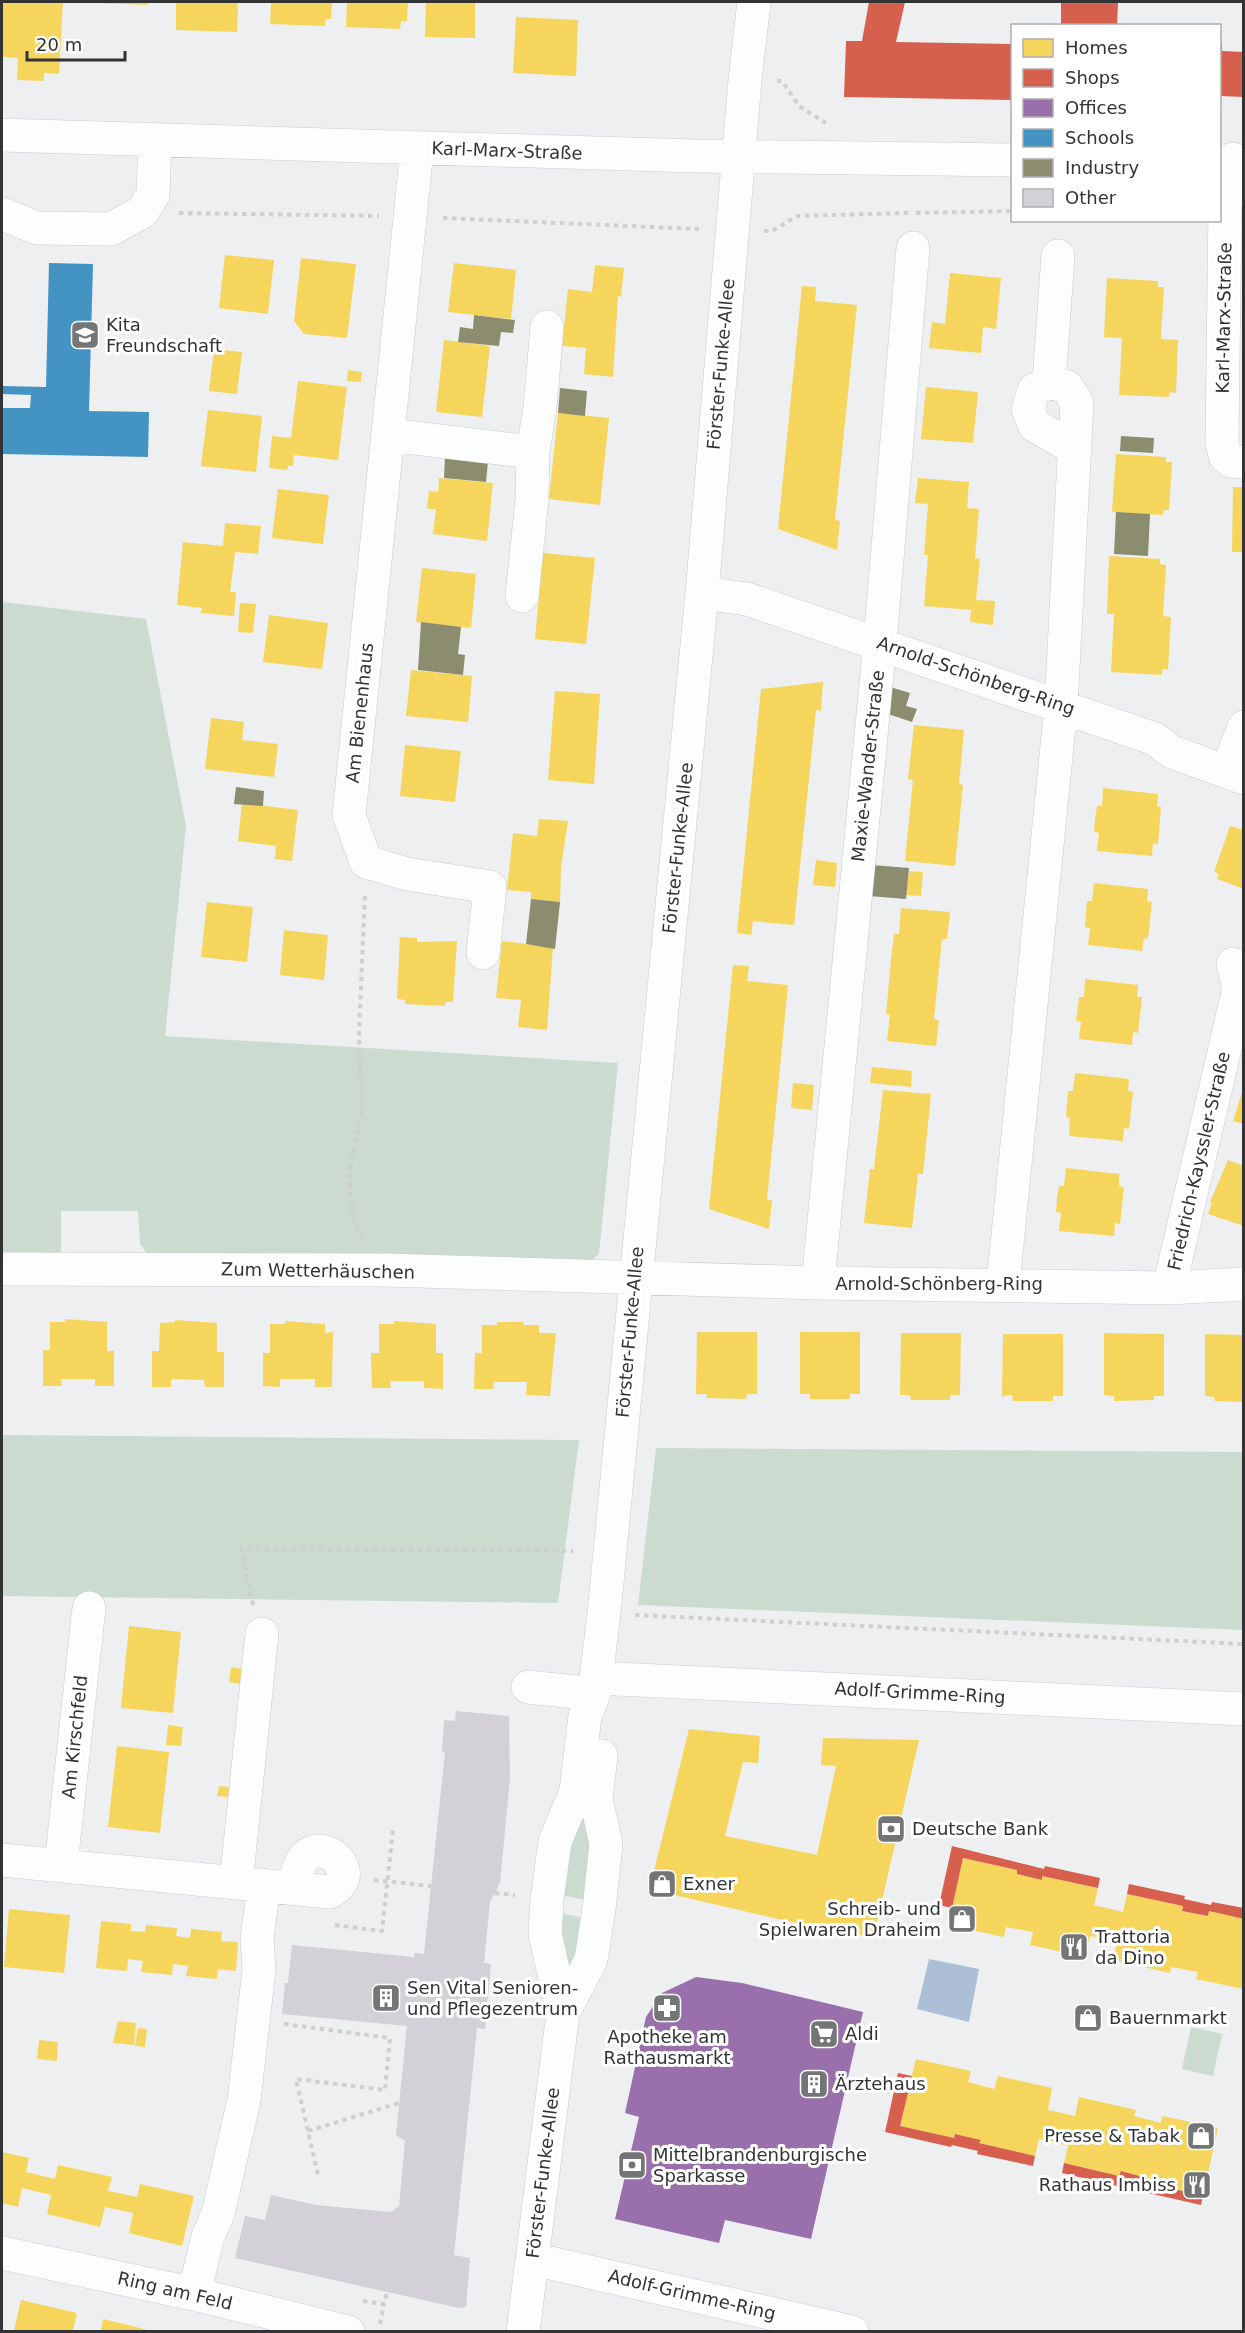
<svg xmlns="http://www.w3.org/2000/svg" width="1245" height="2333" font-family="'DejaVu Sans',sans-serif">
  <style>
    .green { fill: #cbdbd0 }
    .water { fill: #acbfd6 }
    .homes { fill: #f6d55c }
    .shops { fill: #d6604d }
    .offices { fill: #9970ab }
    .schools { fill: #4393c3 }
    .industry { fill: #8c8c6e }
    .building { fill: #d3d0d8 }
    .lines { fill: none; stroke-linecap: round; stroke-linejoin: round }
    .minor-casing { stroke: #cbcccd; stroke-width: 34 }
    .path { stroke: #cfcfd0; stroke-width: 4; stroke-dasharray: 4.5 4.5; stroke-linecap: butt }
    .minor { stroke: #fcfdfd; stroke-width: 33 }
    .labels { text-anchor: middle; stroke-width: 6; stroke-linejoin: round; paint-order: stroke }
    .street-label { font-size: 18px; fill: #323335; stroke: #fff }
    .poi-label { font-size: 18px; fill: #323335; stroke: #fff; text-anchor: start }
  </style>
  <rect width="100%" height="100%" fill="#edeff1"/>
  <path class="green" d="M2 602 146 619 186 826 165 1036 618 1063 599 1254 591 1261 151 1259 140 1244 138 1211H61V1257H2Z
    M2 1435 579 1440 558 1603 2 1596Z
    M656 1448 1243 1452V1630L638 1605Z
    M588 1798 591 1901 556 1894V1889Z
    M554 1912 590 1919 570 1978Z
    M1191 2027 1222 2034 1213 2076 1182 2069Z"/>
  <path class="water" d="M929 1959 979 1969 969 2022 917 2009Z"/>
  <path class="homes" d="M2 2H63L59 74 44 73V81L17 80 18 58 2 57Z
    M95 2H148V5L95 3Z
    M176 2H238L237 32 176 30Z
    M271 2H332L331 19H325V26L270 24Z
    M347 2H408L407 21H401L400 29 346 27Z
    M426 2H475V38L425 37Z
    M516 17 578 20 576 76 513 73Z
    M225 255 274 260 268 314 219 308Z
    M301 258 356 264 347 338 304 334 294 321Z
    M454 263 516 270 511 319 448 312Z
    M595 265 624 268 621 297 618 296 613 377 584 374 586 348 562 346 568 289 592 292Z
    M950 273 1001 278 996 329 983 327 981 353 929 348 932 322 945 324Z
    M1107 278 1158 281V287H1164L1161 339 1178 340 1176 393 1170 392 1169 397 1119 395 1122 338 1104 337Z
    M802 286 816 287 815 301 857 305 835 520 840 521 837 550 778 529Z
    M444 340 490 346 482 417 436 412Z
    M214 349 242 352 237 394 209 391Z
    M348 370 362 372 361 382 347 381Z
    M298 381 347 387 338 460 294 455 293 466H288L287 470 269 468 272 436 291 438Z
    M926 387 978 392 973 443 921 439Z
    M208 410 262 416 256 472 201 466Z
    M558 413 609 418 600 505 549 499Z
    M1116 454 1166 457V462H1172L1169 510H1163V515L1112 512Z
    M439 478 493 483 487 541 433 534 436 509H427L429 491 438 492Z
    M918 478 969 482 967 508 979 509 975 558 980 559 976 600 995 601 993 625 970 622 971 610 924 606 928 555H924L928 504 915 503Z
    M1233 487H1244V552H1232Z
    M278 489 329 495 323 544 272 538Z
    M225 523 261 526 258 554 235 552 230 592H236L234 616 201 613 202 608 177 605 183 542 223 546Z
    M543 553 595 558 586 644 535 639Z
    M1109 556 1160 559V564L1166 565 1163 616 1171 617 1168 670 1162 669V675L1111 672 1114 614H1107Z
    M422 568 476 574 471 628 416 622Z
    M240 603 256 604 253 633 238 632Z
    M269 615 328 623 322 669 263 662Z
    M411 670 472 676 468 722 406 716Z
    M823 682 821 711 816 710 794 925 753 921 751 935 737 933 761 689Z
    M555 691 600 694 594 784 548 780Z
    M211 718 244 722 242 740 278 744 274 777 205 769Z
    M914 725 964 730 959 784 963 785 955 866 905 861 913 780 908 779Z
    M405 745 461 751 455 802 400 796Z
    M1103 788 1158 794 1157 806 1161 807 1158 844 1153 843 1152 856 1097 851 1099 833 1094 832 1095 819 1097 806H1102Z
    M242 803 298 810 292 861 275 859 276 846 238 841Z
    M539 819 568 821 561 867 560 902 531 899V892L507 890 513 833 537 836Z
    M1230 826 1244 830V889L1217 879 1219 874 1214 872Z
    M816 860 837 863 835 887 813 885Z
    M909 871 923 872 921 896 906 895Z
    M1094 883 1148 889 1147 901 1152 902 1148 939 1144 938 1142 951 1088 945 1090 928 1085 927 1087 901H1092Z
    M207 902 253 907 247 962 201 957Z
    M901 908 950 912 947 939H942L934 1019 939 1020 936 1046 887 1041 890 1015 886 1014 891 960 894 934H899Z
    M284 930 328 935 324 980 280 975Z
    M400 937 417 938V942L457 941 453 1002H445V1006L405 1004V1000L397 999Z
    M502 941 553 947 547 1030 518 1027 521 1000 496 998Z
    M733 965 749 966 747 981 788 985 767 1200H772L769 1229 709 1209Z
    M1085 979 1138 985 1137 997H1142L1138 1033 1133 1032 1132 1045 1079 1039 1081 1022 1076 1021 1079 997H1084Z
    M872 1067 912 1071 911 1087 870 1083Z
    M1075 1073 1129 1079 1128 1091 1133 1092 1131 1110 1129 1129 1124 1128 1123 1141 1069 1136 1070 1118 1066 1117 1068 1091H1073Z
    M793 1083 814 1085 812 1110 791 1108Z
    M1244 1085V1124L1233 1121Z
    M883 1090 931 1094 923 1174H918L912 1228 864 1223 870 1169H874Z
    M1228 1160 1244 1166V1226L1208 1214 1212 1203 1210 1202Z
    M1066 1168 1119 1174V1186L1124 1187 1120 1224 1115 1223 1114 1236 1059 1231 1061 1213 1056 1212 1057 1199 1059 1186H1064Z
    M65 1319 107 1322V1351H114V1386H95V1379H61L62 1386H43V1350H50V1322H65Z
    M175 1320 217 1323V1352H224V1387H205L204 1380 171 1379V1387H152V1351H159L160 1323 175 1322Z
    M285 1321 325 1324V1333L333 1332 332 1387H315V1379H280V1387L263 1386V1353H270V1324H285Z
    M394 1321 436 1324V1353H443V1389L424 1388V1381H390L391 1388H372L371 1353H379V1324H394Z
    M497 1322H523L524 1325H539V1333H556L550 1396 526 1395 527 1382H494L493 1389H474L475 1353H482V1325H497Z
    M697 1332H757V1394H747L746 1399 706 1398 707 1394H696Z
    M800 1332H860V1394H850V1399H810V1394H800Z
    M901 1333H961L960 1395H950V1400H911L910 1395H900Z
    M1104 1333 1164 1334V1396H1154V1400L1114 1401V1396L1104 1395Z
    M1003 1334H1063V1396H1053V1401H1013L1012 1395 1002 1396Z
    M1205 1334 1244 1335V1402L1215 1401 1214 1397 1205 1396Z
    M129 1626 181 1632 173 1713 121 1708Z
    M231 1667 243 1669 241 1684 229 1682Z
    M168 1725 183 1727 181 1746 166 1745Z
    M689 1729 760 1736 758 1763 743 1762 725 1836 817 1855 836 1766 821 1765 823 1738 919 1740 877 1922 868 1935 851 1936 670 1894 658 1886 654 1871Z
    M117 1746 169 1752 160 1833 108 1827Z
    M219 1786 230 1787 229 1797 217 1796Z
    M963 1858 1017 1870V1874L1042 1880V1876L1098 1888 1094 1905 1123 1912 1127 1894 1183 1906 1182 1911 1208 1916 1209 1911 1244 1919V1989L1196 1979 1198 1972 1171 1967 1170 1973 1113 1960 1117 1942 1103 1938 1090 1936 1085 1957 1030 1945 1033 1932 1006 1927 1004 1937 948 1925Z
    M9 1909 70 1915 64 1973 4 1967Z
    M101 1921 131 1924V1931L145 1932 146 1925 177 1928 176 1936 190 1938 191 1929 222 1932 221 1941 238 1942 236 1971 218 1969 217 1979 186 1976 188 1966 173 1964 172 1975 141 1972 143 1961 128 1959 127 1971 96 1968Z
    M118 2021 136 2023 134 2045 113 2043Z
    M138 2028 147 2029 145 2047 135 2046Z
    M39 2040 58 2042 57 2061 37 2059Z
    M916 2059 971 2071 968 2082 994 2089 998 2076 1052 2088 1048 2110 1075 2116 1079 2097 1136 2110 1134 2116 1161 2123 1162 2116 1218 2128 1203 2196 1146 2182 1147 2178 1121 2171 1119 2176 1064 2163 1068 2146 1055 2142 1039 2139 1035 2156 979 2143 981 2140 955 2134 954 2138 900 2126Z
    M2 2152 29 2158 26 2172 55 2179 58 2165 112 2177 108 2191 137 2197 140 2184 194 2196 182 2246 129 2233 133 2213 105 2207 100 2227 47 2214 51 2195 22 2188 18 2207 2 2203Z
    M21 2300 77 2313 73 2331H14Z
    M103 2319 152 2331H101Z"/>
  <path class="shops" d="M869 2H905L896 42 1012 44V100L844 97 846 41H862Z
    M1061 2H1118L1117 26H1061Z
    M1220 44H1222V51L1244 52V97L1220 96Z
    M952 1846 1044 1869 1045 1866 1100 1878 1098 1888 1042 1876V1880L1017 1874V1870L963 1858 952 1908 939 1905Z
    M1129 1884 1185 1896 1184 1899 1211 1905 1212 1902 1244 1908V1919L1209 1911 1208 1916 1182 1911 1183 1906 1127 1894Z
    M898 2073 912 2076 900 2126 954 2138 955 2134 981 2140 979 2143 1035 2156 1033 2166 977 2154 978 2151 952 2145 951 2147 885 2132Z
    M1064 2163 1119 2176 1121 2171 1147 2178 1146 2182 1203 2196 1201 2205 1144 2192 1145 2189 1117 2183V2186L1062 2173Z"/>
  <path class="offices" d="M696 1977 742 1983 863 2012 811 2239 725 2220 719 2243 615 2219 639 2117 625 2113 646 2017 662 1993Z"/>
  <path class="schools" d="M49 263 93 264 89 411 149 412 148 457 2 454V408H30L31 395 2 394V386L46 387Z"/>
  <path class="industry" d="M474 315 515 320 513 333 501 332 499 346 458 342 460 327 473 329Z
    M560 388 587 391 585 416 558 413Z
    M1121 436 1154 438 1153 453 1120 451Z
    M445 457 488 461 486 482 444 478Z
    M1116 512 1150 514 1148 556 1114 554Z
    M421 622 461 627 458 654 465 655 463 675 418 670Z
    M890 687 910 693 906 706 917 709 912 722 885 713Z
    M236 787 264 791 263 806 234 804Z
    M872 865 909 868 906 899 869 896Z
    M531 899 560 902 555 949 526 944Z"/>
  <path class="building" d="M456 1711 509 1716 510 1778 500 1883 490 1902 484 1963 491 1964 485 2029 477 2028 454 2255 470 2258 466 2307 459 2308 235 2258 245 2216 265 2220 271 2195 316 2205 391 2212 399 2206 405 2141 396 2135 407 2026 282 2014 285 1983H288L292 1945 414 1957V1953L424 1954 445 1752H442L444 1720 455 1721Z"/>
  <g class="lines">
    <g class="minor-casing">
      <path id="minor" d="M2 135 694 156 1012 160
        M417 149 349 815 366 862 407 874 490 887 483 953
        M1233 159 1225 207 1222 442 1225 456 1232 461 1244 462
        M2 214 37 228 111 229 142 212 153 195 155 140
        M1049 382 1058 256
        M389 435 533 452
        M702 593 747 599 1155 739 1172 752 1244 778
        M522 596 532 499 533 452 540 407 547 327
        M1227 771 1244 727
        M2 1269 384 1270 818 1283 1169 1288 1244 1284
        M818 1283 880 643 913 248
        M1003 1284 1061 706 1077 403 1067 387 1049 382 1034 390 1028 409 1034 425 1075 449
        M1169 1288 1239 988 1233 964
        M596 1678 1244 1709
        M528 1687 594 1694
        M2 1860 329 1892C374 1871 300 1814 295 1887
        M61 1865 89 1608
        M236 1883 262 1634
        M563 2013 591 1960 599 1909 606 1844 596 1799 601 1756
        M2 2253 194 2294 348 2332
        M533 2259 852 2332
        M194 2294 208 2236 218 2214 244 2100 259 1970 257 1938 264 1885
        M523 2332 563 2013 545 1934 547 1900 555 1842 576 1791 585 1716 594 1694 604 1614 702 593 745 80 754 2"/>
    </g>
    <path class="path" d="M777 81H782L799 106 826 123
      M179 213 379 216
      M916 213 1012 211
      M443 218 699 229
      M764 231H772L797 216 908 213
      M362 1239 353 1220 349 1174 361 1112 359 1031 365 895
      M253 1605 241 1549 573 1551
      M635 1615 1244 1644
      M374 1880 431 1886
      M495 1893 515 1895
      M335 1925 382 1931 393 1830
      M284 2024 390 2038 385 2090 296 2079 318 2175
      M308 2131 399 2103
      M363 2301 384 2304 387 2293
      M380 2324 384 2304"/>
    <use href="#minor" class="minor"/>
  </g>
  <defs>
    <g id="school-square" transform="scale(1.5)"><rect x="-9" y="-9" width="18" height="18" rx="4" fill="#737577" stroke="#fff"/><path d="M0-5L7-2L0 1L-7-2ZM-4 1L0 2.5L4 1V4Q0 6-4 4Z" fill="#fff"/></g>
    <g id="bank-square" transform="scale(1.5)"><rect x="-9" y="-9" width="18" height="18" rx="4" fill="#737577" stroke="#fff"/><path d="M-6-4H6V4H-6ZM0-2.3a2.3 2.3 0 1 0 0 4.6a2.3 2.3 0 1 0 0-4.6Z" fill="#fff"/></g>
    <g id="shop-square" transform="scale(1.5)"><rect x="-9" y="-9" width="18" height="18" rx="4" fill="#737577" stroke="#fff"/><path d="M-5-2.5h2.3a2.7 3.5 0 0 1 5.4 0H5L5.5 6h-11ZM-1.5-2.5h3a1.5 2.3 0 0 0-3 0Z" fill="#fff"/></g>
    <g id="restaurant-square" transform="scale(1.5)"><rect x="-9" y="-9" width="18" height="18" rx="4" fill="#737577" stroke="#fff"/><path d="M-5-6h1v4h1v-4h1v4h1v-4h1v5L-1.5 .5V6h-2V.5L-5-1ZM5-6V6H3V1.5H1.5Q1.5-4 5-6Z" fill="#fff"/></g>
    <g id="building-square" transform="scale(1.5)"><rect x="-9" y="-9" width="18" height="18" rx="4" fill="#737577" stroke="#fff"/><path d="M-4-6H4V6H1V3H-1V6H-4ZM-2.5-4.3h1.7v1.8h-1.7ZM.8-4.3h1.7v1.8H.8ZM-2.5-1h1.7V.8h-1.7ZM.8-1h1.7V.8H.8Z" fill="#fff"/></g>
    <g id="pharmacy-square" transform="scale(1.5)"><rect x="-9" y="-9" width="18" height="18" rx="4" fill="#737577" stroke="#fff"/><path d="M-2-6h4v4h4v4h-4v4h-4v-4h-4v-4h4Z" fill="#fff"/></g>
    <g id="supermarket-square" transform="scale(1.5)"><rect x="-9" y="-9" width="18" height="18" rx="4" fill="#737577" stroke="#fff"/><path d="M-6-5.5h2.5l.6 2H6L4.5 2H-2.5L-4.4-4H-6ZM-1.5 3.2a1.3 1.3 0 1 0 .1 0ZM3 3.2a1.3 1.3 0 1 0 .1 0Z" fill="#fff"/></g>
  </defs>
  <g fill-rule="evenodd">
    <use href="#school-square" x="85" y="335"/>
    <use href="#bank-square" x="891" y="1829"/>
    <use href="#shop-square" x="662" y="1884"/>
    <use href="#shop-square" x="962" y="1919"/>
    <use href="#restaurant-square" x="1074" y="1947"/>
    <use href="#building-square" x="386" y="1998"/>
    <use href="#pharmacy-square" x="667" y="2008"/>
    <use href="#shop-square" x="1088" y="2018"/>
    <use href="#supermarket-square" x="824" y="2034"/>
    <use href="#building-square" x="814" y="2084"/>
    <use href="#shop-square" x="1201" y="2136"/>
    <use href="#bank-square" x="632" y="2165"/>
    <use href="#restaurant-square" x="1197" y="2185"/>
  </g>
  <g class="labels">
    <g class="street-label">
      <text transform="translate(507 151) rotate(2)" y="6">Karl-Marx-Straße</text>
      <text transform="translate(1224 318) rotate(-89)" y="6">Karl-Marx-Straße</text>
      <text transform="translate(721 364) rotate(-85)" y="6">Förster-Funke-Allee</text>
      <text transform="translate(976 676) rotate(19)" y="6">Arnold-Schönberg-Ring</text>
      <text transform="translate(360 713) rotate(-84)" y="6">Am Bienenhaus</text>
      <text transform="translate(868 766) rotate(-84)" y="6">Maxie-Wander-Straße</text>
      <text transform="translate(678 848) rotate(-84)" y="6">Förster-Funke-Allee</text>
      <text transform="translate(1199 1161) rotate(-77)" y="6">Friedrich-Kayssler-Straße</text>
      <text transform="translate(318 1271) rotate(1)" y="6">Zum Wetterhäuschen</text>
      <text x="939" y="1290">Arnold-Schönberg-Ring</text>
      <text transform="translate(630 1332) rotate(-85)" y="6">Förster-Funke-Allee</text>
      <text transform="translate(920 1693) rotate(3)" y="6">Adolf-Grimme-Ring</text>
      <text transform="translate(75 1737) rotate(-84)" y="6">Am Kirschfeld</text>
      <text transform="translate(543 2173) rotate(-83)" y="6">Förster-Funke-Allee</text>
      <text transform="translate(175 2291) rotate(13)" y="6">Ring am Feld</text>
      <text transform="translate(692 2295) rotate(13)" y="6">Adolf-Grimme-Ring</text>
    </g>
    <g class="poi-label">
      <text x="106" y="331">Kita<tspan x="106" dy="21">Freundschaft</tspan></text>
      <text x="912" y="1835">Deutsche Bank</text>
      <text x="683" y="1890">Exner</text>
      <text x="941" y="1915" text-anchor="end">Schreib- und<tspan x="941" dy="21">Spielwaren Draheim</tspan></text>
      <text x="1095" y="1943">Trattoria<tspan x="1095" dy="21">da Dino</tspan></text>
      <text x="407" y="1994">Sen Vital Senioren-<tspan x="407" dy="21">und Pflegezentrum</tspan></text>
      <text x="1109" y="2024">Bauernmarkt</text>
      <text x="845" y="2040">Aldi</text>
      <text x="667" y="2043" text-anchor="middle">Apotheke am<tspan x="667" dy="21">Rathausmarkt</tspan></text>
      <text x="835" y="2090">Ärztehaus</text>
      <text x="1180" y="2142" text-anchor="end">Presse &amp; Tabak</text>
      <text x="653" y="2161">Mittelbrandenburgische<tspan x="653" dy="21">Sparkasse</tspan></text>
      <text x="1176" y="2191" text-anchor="end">Rathaus Imbiss</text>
    </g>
  </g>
  <rect width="1245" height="2333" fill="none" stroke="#323335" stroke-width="6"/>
  <rect x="1011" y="24" width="210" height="198" fill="#ffffff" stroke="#adadae" stroke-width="1.5"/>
  <rect x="1023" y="39" width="30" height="18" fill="#f6d55c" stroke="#adadae" stroke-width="1.5"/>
  <text x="1065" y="54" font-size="18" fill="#323335">Homes</text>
  <rect x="1023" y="69" width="30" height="18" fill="#d6604d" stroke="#adadae" stroke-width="1.5"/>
  <text x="1065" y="84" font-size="18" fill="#323335">Shops</text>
  <rect x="1023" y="99" width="30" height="18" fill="#9970ab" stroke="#adadae" stroke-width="1.5"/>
  <text x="1065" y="114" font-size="18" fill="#323335">Offices</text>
  <rect x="1023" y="129" width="30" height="18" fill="#4393c3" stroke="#adadae" stroke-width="1.5"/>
  <text x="1065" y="144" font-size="18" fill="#323335">Schools</text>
  <rect x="1023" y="159" width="30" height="18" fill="#8c8c6e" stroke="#adadae" stroke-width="1.5"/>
  <text x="1065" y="174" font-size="18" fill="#323335">Industry</text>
  <rect x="1023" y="189" width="30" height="18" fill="#d3d0d8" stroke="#adadae" stroke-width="1.5"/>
  <text x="1065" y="204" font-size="18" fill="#323335">Other</text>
  <path d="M27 51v9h98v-9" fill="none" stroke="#323335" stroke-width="3"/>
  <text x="36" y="51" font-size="18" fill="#323335" stroke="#ffffff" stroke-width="4.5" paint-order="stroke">20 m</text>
</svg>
